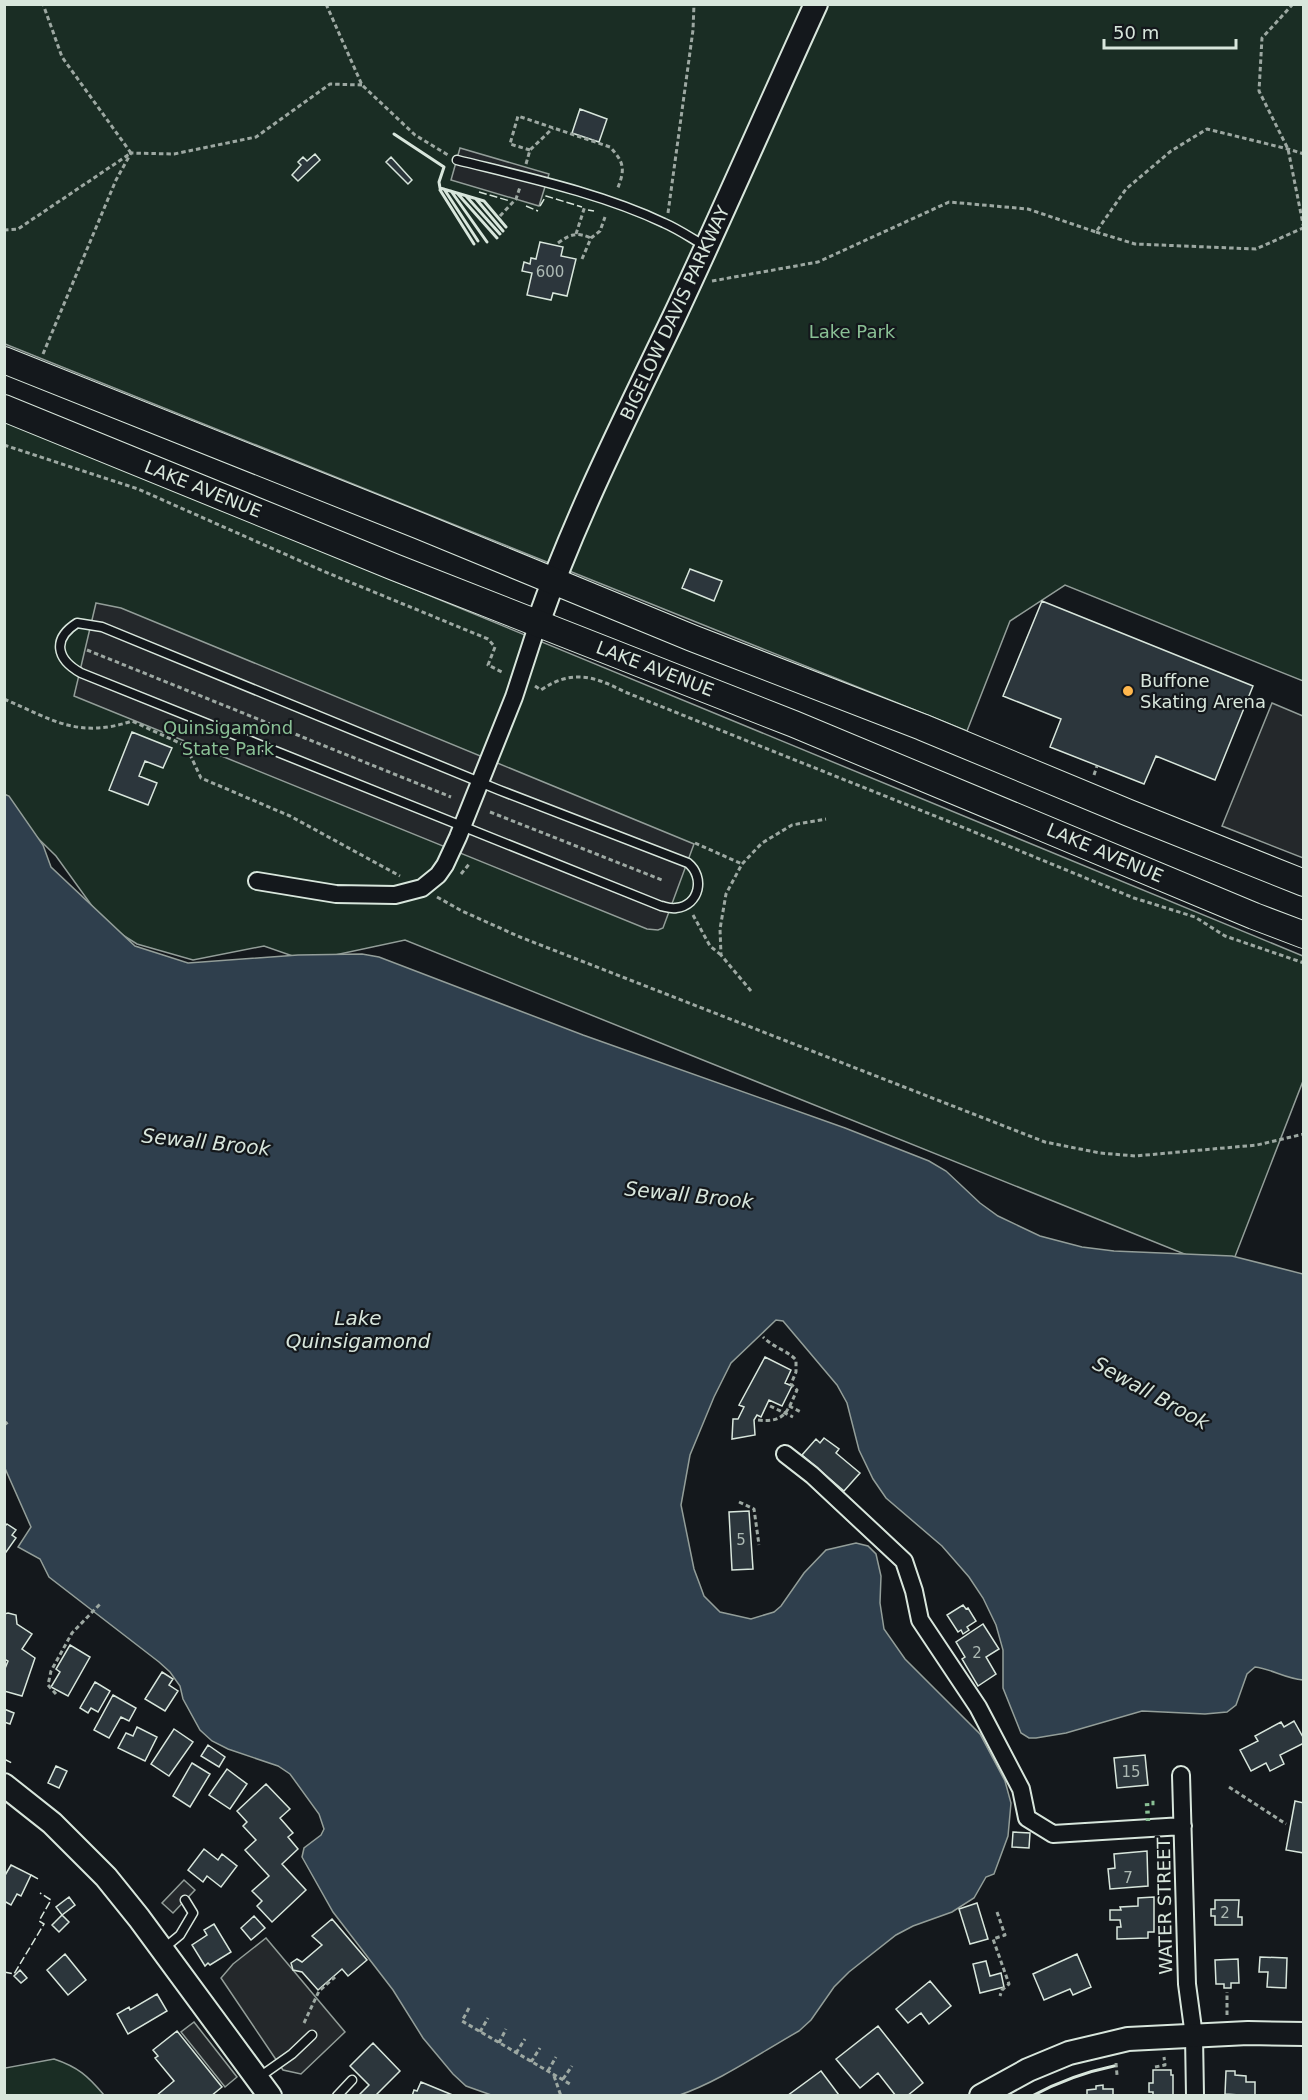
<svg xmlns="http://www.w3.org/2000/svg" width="1308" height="2100" font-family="'DejaVu Sans',sans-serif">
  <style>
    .green { fill: #1a2d24; stroke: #939e99; stroke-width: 1.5 }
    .parking { fill: #24282b; stroke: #939e99; stroke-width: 1.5 }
    .water { fill: #2f3f4d; stroke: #939e99; stroke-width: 1.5 }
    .building { fill: #2c363c; stroke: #d8e6dc; stroke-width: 1.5 }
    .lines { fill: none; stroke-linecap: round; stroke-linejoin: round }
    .lane-casing { stroke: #d8e6dc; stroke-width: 11 }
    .street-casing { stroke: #d8e6dc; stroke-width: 20 }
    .secondary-casing { stroke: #d8e6dc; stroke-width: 26 }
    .primary-casing { stroke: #d8e6dc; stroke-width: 28 }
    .path { stroke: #9da8a2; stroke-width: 3; stroke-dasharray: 4.5 3; stroke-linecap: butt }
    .lane { stroke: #14181c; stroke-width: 8 }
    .street { stroke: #14181c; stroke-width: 16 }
    .secondary { stroke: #14181c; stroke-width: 22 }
    .primary { stroke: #14181c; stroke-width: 26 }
    .hedge { stroke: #8ac095; stroke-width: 4.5; stroke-dasharray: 3 4.5; stroke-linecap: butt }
    .fence { stroke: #d8e6dc; stroke-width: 1.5; stroke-dasharray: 8 3; stroke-linecap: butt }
    .wall { stroke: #d8e6dc; stroke-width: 3 }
    .poi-dot { fill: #ffb74d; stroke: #14181c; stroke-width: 2 }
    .labels { text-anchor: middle; stroke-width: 4.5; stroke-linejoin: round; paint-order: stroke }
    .number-label { font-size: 15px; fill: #adbab4 }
    .street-label { font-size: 18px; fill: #d8e6dc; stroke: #14181c }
    .park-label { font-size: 18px; fill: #8ac095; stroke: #14181c }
    .poi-label { font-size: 18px; fill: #d8e6dc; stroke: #14181c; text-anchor: start }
    .water-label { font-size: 20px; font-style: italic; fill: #d8e6dc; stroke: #14181c }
  </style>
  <rect width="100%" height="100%" fill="#14181c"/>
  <path class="green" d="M4 5H1303V681L1065 585 1010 621 967 731 5 344Z
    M4 420 1303 956V1081L1229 1272 405 940 307 961 264 946 193 960 137 944 105 924 56 856 5 806Z
    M54 2059C78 2067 88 2076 104 2095H5V2068Z"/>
  <path class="parking" d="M460 148 549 174 539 206 451 180Z
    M96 603 121 608 694 844 663 928 658 930 647 929 74 696Z
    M1272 703 1303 716V858L1222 826Z
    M184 1880 195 1890 173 1913 162 1903Z
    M266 1938 345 2032 301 2074 283 2070 221 1978 233 1964Z
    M194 2022 237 2077 225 2087 181 2032Z"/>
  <path class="water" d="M4 794 9 796 43 845 51 867 135 946 188 963 298 955 362 954 379 957 583 1035 845 1128 929 1161 946 1171 980 1203 998 1216 1040 1236 1082 1247 1114 1251 1232 1256 1303 1274V1680C1284 1678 1272 1669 1255 1667L1247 1674 1236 1705 1227 1712 1205 1714 1142 1711 1066 1733 1036 1738H1029L1021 1733 1003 1688V1650L996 1625 983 1598 969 1577 942 1546 886 1498 873 1479 859 1450 847 1403 837 1385 783 1321 776 1320 731 1363 714 1397 690 1455 681 1505 694 1569 700 1585 704 1596 720 1612 751 1619 774 1612 781 1606 804 1573 826 1550 856 1543 868 1546 876 1554 881 1576 880 1603 884 1629 905 1659 980 1734 1005 1781 1011 1803 1008 1836 994 1874 986 1877 974 1898 952 1912 913 1926 896 1935 849 1972 834 1987 811 2020 799 2031C760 2053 719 2082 677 2096H494L466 2086 453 2074 423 2038 393 1990 333 1912 302 1857 304 1848 321 1835 324 1829 319 1814 290 1774 278 1766 228 1749 212 1741 200 1730 183 1699 180 1686 170 1672 159 1662 49 1577 40 1559 18 1547 31 1527 4 1466Z"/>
  <path class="building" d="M580 109 607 119 599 142 572 133Z
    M315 154 320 160 298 181 292 175 301 165 298 162 303 157 307 161Z
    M391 157 412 180 408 184 386 162Z
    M540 242 563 247 561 256 576 259 567 296 553 293 551 300 527 295 532 273 522 271 524 262 530 264 531 258 536 259Z
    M690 569 722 581 714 601 682 588Z
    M1042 601 1253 686 1215 780 1156 756 1144 784 1050 747 1061 719 1003 696Z
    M132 732 172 748 163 768 145 761 139 776 157 783 148 805 109 790Z
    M765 1357 791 1370 785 1383 792 1386 782 1406 769 1400 761 1417 757 1415 754 1420 755 1435 732 1439 733 1419H738L744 1407 739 1405Z
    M824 1438 839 1449 836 1453 860 1473 844 1491 802 1455 816 1439 820 1443Z
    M749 1511 753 1569 732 1570 729 1512Z
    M7 1524 16 1530 12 1535 16 1538 4 1555V1527Z
    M963 1605 966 1609 968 1608 976 1621 967 1627 969 1630 963 1634 961 1630 958 1632 947 1615Z
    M8 1613 16 1615 17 1624 32 1634 22 1649 35 1658 22 1696 4 1691V1671L8 1661 4 1659V1614Z
    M983 1624 999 1649 986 1657 996 1674 978 1686 962 1659 965 1657 956 1642Z
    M70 1645 90 1657 68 1696 51 1687 60 1672 56 1669Z
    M162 1672 173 1679 169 1685 178 1691 165 1711 145 1699Z
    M95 1682 110 1691 98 1712 91 1708 88 1713 80 1708Z
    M113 1695 136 1708 129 1721 121 1717 109 1738 94 1730Z
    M4 1709 14 1713 10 1724 4 1722Z
    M1294 1721 1304 1739V1743L1280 1755 1284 1764 1270 1771 1266 1763 1251 1771 1240 1750 1258 1741 1255 1736 1281 1722 1284 1727Z
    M137 1727 157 1737 145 1761 118 1748 126 1733 133 1736Z
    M174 1729 193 1742 169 1776 151 1764Z
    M208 1745 225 1757 219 1767 201 1756Z
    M1145 1755 1148 1785 1117 1788 1114 1758Z
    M192 1763 210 1774 190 1807 173 1796Z
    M56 1766 67 1771 59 1788 48 1783Z
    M227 1769 247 1784 230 1809 209 1795Z
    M266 1784 290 1809 280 1818 293 1833 288 1837 298 1849 282 1864 306 1890 272 1922 257 1906 262 1901 252 1891 269 1876 245 1850 256 1840 243 1826 247 1822 237 1811Z
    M1295 1801 1304 1803V1853L1286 1850Z
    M1013 1832 1030 1833 1029 1848 1012 1847Z
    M204 1849 218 1860 222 1854 237 1866 221 1887 207 1876 203 1882 188 1870Z
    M1147 1851 1148 1886 1110 1889 1108 1869 1115 1868 1114 1854Z
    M11 1865 31 1875 21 1896 17 1894 11 1905 4 1901V1877Z
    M69 1897 75 1905 62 1915 56 1907Z
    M1154 1897V1932H1148V1938L1117 1939V1927H1121L1120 1920H1110V1910H1121L1120 1907 1138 1906V1898Z
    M1215 1900H1239L1238 1917H1242V1925H1215V1916H1211V1909H1215Z
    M977 1903 988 1939 970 1944 959 1909Z
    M62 1915 69 1922 59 1932 52 1925Z
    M254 1916 265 1928 251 1940 241 1928Z
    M332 1919 367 1960 348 1976 342 1969 318 1990 302 1972 293 1970 291 1963 297 1959 302 1962 322 1945 312 1936Z
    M214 1924 231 1952 210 1965 208 1963 205 1966 192 1945 207 1935 204 1930Z
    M65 1954 86 1980 68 1995 47 1970Z
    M1077 1954 1091 1987 1073 1995 1070 1989 1044 2000 1033 1974Z
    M1260 1957 1287 1958 1286 1988 1267 1987 1268 1972H1259Z
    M1238 1959 1239 1983H1231V1988H1224V1984H1216L1215 1960Z
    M986 1961 990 1976 1001 1973 1004 1987 980 1993 973 1964Z
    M20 1970 27 1978 21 1983 14 1976Z
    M930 1981 951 2006 929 2024 921 2013 908 2023 896 2009Z
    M157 1994 167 2011 128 2034 117 2014 129 2007 130 2010Z
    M878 2026 923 2083 907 2096H896L878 2073 860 2088 836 2059Z
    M177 2031 222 2087 211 2096H156L174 2081 155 2058 158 2056 153 2050Z
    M373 2043 400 2071 375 2096H358L369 2085 350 2066Z
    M1153 2070H1171V2075H1173V2096H1153V2092H1149V2083H1153Z
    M821 2071 839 2095 787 2096Z
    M1226 2071H1235V2075L1246 2076V2082H1255V2096L1225 2094Z
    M421 2082 455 2096H412L414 2090 417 2091Z
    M1103 2085V2089H1113V2096H1087V2090L1096 2089V2086Z"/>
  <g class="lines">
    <g class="lane-casing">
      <path id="lane" d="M457 160C525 177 601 193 664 223 678 229 691 238 705 246
        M77 623 102 627 499 790 688 863C705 877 700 905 676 908 671 909 666 907 661 906L81 673C56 659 52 639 77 623Z
        M163 1949 180 1935 193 1913 185 1900
        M258 2078 292 2054 312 2035
        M337 2096 352 2080"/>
    </g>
    <g class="street-casing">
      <path id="street" d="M257 881 336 894 395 895 422 888 438 875 445 865 458 837 514 697 538 623
        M785 1454 812 1475 904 1561 914 1591 920 1620 978 1707 1021 1789 1027 1818 1053 1834 1183 1826
        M1181 1775 1187 1984 1194 2036 1195 2096"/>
    </g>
    <g class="secondary-casing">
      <path id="secondary" d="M538 623C575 518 625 419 673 319 722 215 768 109 816 4
        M4 1785 52 1823 106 1877 139 1918 270 2096
        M981 2096 1028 2070 1069 2053 1128 2039 1248 2033 1304 2034"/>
    </g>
    <g class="primary-casing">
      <path id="primary" d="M4 360 420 526 692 638 922 727 1129 813 1304 883
        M4 408 394 567 794 724 1254 916 1304 935"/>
    </g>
    <path class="path" d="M326 4 362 85 415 135 448 155
      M1293 4 1262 38 1259 91 1288 149 1304 229
      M530 150 510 144 518 116 610 147C625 163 625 170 617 190
      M526 164 530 150 553 128
      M668 213 693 30 694 4
      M500 216 516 199 520 187
      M4 230 18 229 131 153 62 57 43 4
      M1096 232 1135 244 1256 249 1303 228
      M576 234 585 206
      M558 243C570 234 577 232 591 238
      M582 259 591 238 600 231 605 217
      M712 281 818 262 949 202 1028 209 1096 232 1126 189 1171 151 1207 129 1288 149 1304 154
      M43 354 116 180 131 153 174 154 256 137 330 84 362 85
      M4 445 138 489 323 571 488 639 495 647 488 665 504 673
      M87 650 451 797
      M535 686 541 690C572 669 594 676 625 692L950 822 1134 898 1195 917 1225 936 1304 963
      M4 699C53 720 78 739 132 721L186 746 201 778 290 816 400 876
      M1094 775 1097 766
      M490 812 662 880
      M695 843 742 864
      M461 874 470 863
      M437 897 462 911 520 937 1045 1142 1100 1153 1135 1156 1257 1145 1304 1134
      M693 915 710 946 721 955
      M751 991 721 955 720 929 726 894 742 864 762 843 792 825 826 819
      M770 1406 793 1417
      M789 1406 801 1412
      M758 1420C785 1423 787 1412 797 1390L791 1384 796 1372V1360C787 1350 774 1348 763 1337
      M4 1425 8 1422
      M739 1502 754 1509 759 1545
      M56 1694 48 1685 51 1671 72 1633 101 1603
      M1229 1787 1286 1824
      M997 1912 1005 1935 993 1939 1009 1984 1002 1990 1000 1996
      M469 2008 462 2021 570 2084
      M1227 2015V1992
      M304 2023 319 1991 335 1977
      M480 2032 488 2018
      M499 2043 506 2029
      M516 2053 525 2039
      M531 2062 540 2048
      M1116 2063 1117 2075
      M1155 2067 1165 2065 1164 2057
      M548 2071 556 2057
      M554 2076 561 2096
      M563 2079 572 2066"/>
    <use href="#lane" class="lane"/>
    <use href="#street" class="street"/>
    <use href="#secondary" class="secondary"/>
    <use href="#primary" class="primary"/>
    <path class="hedge" d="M1148 1821 1147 1803H1157"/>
    <path class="fence" d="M479 192 510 201
      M526 206 538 211
      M540 206 546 196 582 207
      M588 210 594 211
      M4 1759 12 1763
      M31 1875 40 1880
      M4 1972 14 1974 44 1924 39 1921 51 1900 40 1893"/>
    <path class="wall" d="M394 134 444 167 439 182 440 188 484 201 506 227
      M444 189 478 241
      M440 190 474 244
      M451 191 487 242
      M457 193 497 238
      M466 196 500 234
      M476 199 503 231
      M1032 2096C1058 2082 1085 2072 1114 2066"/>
  </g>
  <circle class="poi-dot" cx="1128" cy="691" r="6"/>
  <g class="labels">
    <g class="number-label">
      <text x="550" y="277">600</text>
      <text x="741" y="1545">5</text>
      <text x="977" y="1658">2</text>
      <text x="1131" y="1777">15</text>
      <text x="1128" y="1883">7</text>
      <text x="1225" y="1918">2</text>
    </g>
    <g class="street-label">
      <text transform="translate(675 313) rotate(-65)" y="6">BIGELOW DAVIS PARKWAY</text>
      <text transform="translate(203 489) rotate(22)" y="6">LAKE AVENUE</text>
      <text transform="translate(655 669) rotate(21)" y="6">LAKE AVENUE</text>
      <text transform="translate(1105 853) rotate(23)" y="6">LAKE AVENUE</text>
      <text transform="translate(1165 1906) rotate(-91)" y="6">WATER STREET</text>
    </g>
    <g class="park-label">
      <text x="852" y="338">Lake Park</text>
      <text x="228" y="734">Quinsigamond<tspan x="228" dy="21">State Park</tspan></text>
    </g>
    <g class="poi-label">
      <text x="1140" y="687">Buffone<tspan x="1140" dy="21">Skating Arena</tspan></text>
    </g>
    <g class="water-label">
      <text transform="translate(206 1142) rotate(6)" y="7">Sewall Brook</text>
      <text transform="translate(689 1195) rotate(6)" y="7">Sewall Brook</text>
      <text x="358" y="1325">Lake<tspan x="358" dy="23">Quinsigamond</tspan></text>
      <text transform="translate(1151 1393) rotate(29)" y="7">Sewall Brook</text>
    </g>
  </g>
  <rect width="1308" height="2100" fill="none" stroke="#d8e6dc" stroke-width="12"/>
  <path d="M1104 39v9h132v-9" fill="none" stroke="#d8e6dc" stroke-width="3"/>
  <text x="1113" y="39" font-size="18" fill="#d8e6dc" stroke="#14181c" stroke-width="4.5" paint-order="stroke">50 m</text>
</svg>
